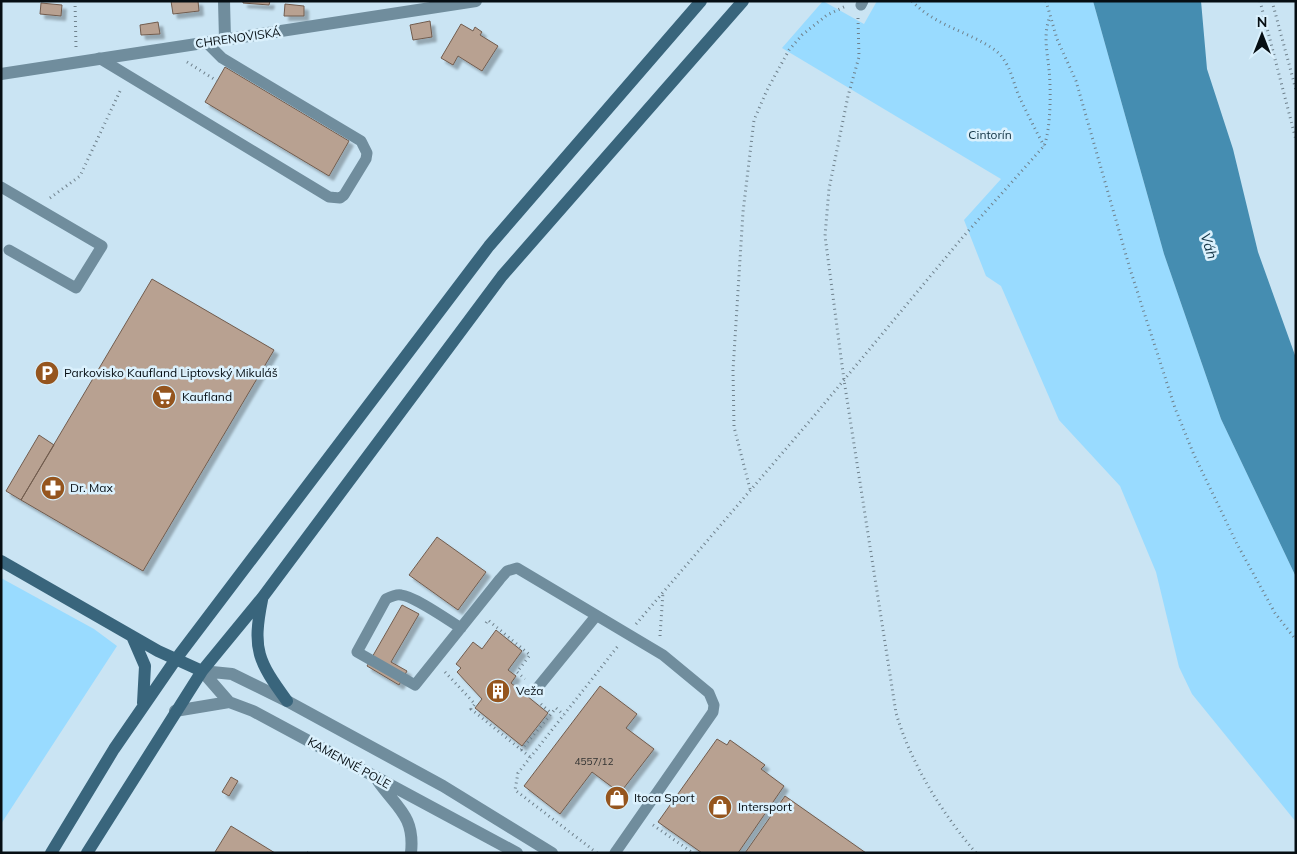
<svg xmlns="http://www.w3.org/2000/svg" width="1297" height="854" font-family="Mulish,sans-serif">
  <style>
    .green { fill: #99dbff }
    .water { fill: #458db1 }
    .building { fill: #b8a191; stroke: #715c4e; filter: url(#shadow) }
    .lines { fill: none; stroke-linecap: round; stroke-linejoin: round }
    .path { stroke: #6f818c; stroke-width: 3; stroke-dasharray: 1 4; stroke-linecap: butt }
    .lane { stroke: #708d9d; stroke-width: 11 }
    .street { stroke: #708d9d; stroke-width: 12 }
    .secondary { stroke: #39657c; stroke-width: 12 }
    .labels { text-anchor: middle; stroke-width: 5; stroke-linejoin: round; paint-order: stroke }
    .number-label { font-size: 10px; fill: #323332 }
    .street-label { font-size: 12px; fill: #060e13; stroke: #dbf1fd }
    .park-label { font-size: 12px; fill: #0e3040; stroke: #dbf1fd }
    .poi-label { font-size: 12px; fill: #060e13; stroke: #dbf1fd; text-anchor: start }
    .water-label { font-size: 14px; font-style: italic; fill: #113243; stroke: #dbf1fd }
  </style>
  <defs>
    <filter id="shadow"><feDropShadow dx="4.5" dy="4.5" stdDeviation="1" flood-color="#0004"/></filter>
  </defs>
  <rect width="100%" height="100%" fill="#cae4f3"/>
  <path class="green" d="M823 1 864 24 877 1H1093L1164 254 1221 419 1296 577V822L1192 694 1179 667 1156 572 1120 486 1059 420 1001 286 986 276 964 220 1001 179 782 48Z
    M1 578 94 629 117 646 1 824Z"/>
  <path class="water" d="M1093 1H1201L1207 69 1233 149 1258 252 1296 358V577L1221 419 1164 254Z"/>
  <path class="building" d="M171 1H198L199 11 173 14Z
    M243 1H270L269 5 243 3Z
    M41 3 62 5 61 16 40 14Z
    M285 4 304 6V16H284Z
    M430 21 432 37 413 40 410 25Z
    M158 22 160 34 141 35 140 25Z
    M461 24 473 31 475 27 482 32 480 35 498 46 482 71 458 56 453 65 441 58Z
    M225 67 349 141 329 176 205 102Z
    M152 279 274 350 143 571 21 500Z
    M39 435 54 445 21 500 6 491Z
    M437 537 486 572 458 610 409 575Z
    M402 605 419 614 391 662 407 671 399 685 367 666Z
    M496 630 522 651 508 670 516 676 511 683 548 713 522 746 475 708 482 699 457 672 461 668 456 664 473 642 482 649Z
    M600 686 637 714 626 728 654 749 620 793 592 772 560 814 524 786Z
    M717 739 727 745 730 740 765 765 761 769 784 786 738 853H702L658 822Z
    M231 777 238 781 229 796 222 792Z
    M785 796 866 853H745Z
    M231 826 275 853 215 852Z"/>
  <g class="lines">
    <path class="path" d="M75 1 76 48
      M912 1C935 26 968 31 995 50 1009 61 1012 78 1018 94 1026 111 1035 129 1044 146
      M1046 1 1057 39 1076 81 1130 269 1175 408 1194 455 1237 544 1275 613 1296 640
      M1260 1 1296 140
      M1272 1 1296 90
      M858 18 859 57 848 96 829 189 825 236 844 380 896 713C911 764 942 813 976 853
      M187 62 217 81
      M50 198 80 176 121 89
      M750 489 734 427 733 370 743 212 754 120 767 90 789 50 802 35 827 15 846 6
      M486 623 488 620 530 655 517 672 525 679
      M636 624 814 416 962 238 1044 146C1051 129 1051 89 1049 69 1047 50 1043 35 1050 16
      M660 636 663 592
      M445 672 475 704 471 709 530 757
      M541 704 551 713
      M521 750 556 708 564 715
      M653 825 693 853
      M308 853 310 850
      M597 853 515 790 518 773 618 646"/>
    <path class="lane" d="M861 5 863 1
      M99 58 329 197 340 198 344 195 366 159 367 153 361 141 222 58 206 42
      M1 187 102 246 76 288 9 250
      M461 628C448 620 414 596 401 595 396 594 390 597 386 599L357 652 415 685 500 579 507 571 517 568 663 655 709 693 714 705 713 712 615 853
      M534 692 596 616"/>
    <path class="street" d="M224 1 225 39
      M1 74 476 1
      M202 671 232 674 287 701 443 786 552 853
      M202 671 229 702
      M175 711 229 702 253 711 517 853
      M378 781C397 808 415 816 411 853"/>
    <path class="secondary" d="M1 561 158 651 202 671
      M262 600C252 650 258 661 287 701
      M132 636 145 666 143 703
      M51 853 114 749 176 659 489 246 701 1
      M87 853 202 671 262 598 502 276 743 1"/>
  </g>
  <defs>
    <g id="parking-disc" transform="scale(1.25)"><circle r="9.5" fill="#95551e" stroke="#dbf1fd"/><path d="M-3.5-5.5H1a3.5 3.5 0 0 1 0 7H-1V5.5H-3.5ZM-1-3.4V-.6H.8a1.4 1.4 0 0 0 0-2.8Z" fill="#fff"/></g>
    <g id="supermarket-disc" transform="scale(1.25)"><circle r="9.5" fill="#95551e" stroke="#dbf1fd"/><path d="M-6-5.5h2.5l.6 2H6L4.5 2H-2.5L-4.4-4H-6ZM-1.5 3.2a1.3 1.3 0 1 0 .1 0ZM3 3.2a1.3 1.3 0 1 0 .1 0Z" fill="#fff"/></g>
    <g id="pharmacy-disc" transform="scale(1.25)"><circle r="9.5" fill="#95551e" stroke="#dbf1fd"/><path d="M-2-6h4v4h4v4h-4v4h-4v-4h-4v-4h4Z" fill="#fff"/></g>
    <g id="building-disc" transform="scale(1.25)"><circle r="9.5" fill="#95551e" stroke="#dbf1fd"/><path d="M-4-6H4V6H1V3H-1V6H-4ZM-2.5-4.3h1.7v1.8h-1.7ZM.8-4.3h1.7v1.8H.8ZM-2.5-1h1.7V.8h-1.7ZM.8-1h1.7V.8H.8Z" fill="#fff"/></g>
    <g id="shop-disc" transform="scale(1.25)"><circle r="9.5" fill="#95551e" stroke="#dbf1fd"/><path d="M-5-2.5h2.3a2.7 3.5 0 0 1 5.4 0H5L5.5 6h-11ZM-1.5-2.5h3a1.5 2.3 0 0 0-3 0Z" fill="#fff"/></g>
  </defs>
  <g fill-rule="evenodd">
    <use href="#parking-disc" x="47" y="373"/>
    <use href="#supermarket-disc" x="164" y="397"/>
    <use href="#pharmacy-disc" x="53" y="488"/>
    <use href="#building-disc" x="498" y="691"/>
    <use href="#shop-disc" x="617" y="798"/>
    <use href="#shop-disc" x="720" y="807"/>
  </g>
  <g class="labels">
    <g class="number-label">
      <text x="594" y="765">4557/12</text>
    </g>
    <g class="street-label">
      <text transform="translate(238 38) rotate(-8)" y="4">CHRENOVISKÁ</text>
      <text transform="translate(349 763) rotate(29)" y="4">KAMENNÉ POLE</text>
    </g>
    <g class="park-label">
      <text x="990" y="139">Cintorín</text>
    </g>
    <g class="poi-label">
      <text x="64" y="377">Parkovisko Kaufland Liptovský Mikuláš</text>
      <text x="182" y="401">Kaufland</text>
      <text x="70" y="492">Dr. Max</text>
      <text x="516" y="695">Veža</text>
      <text x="634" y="802">Itoca Sport</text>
      <text x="738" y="811">Intersport</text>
    </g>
    <g class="water-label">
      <text transform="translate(1209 246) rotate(72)" y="5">Váh</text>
    </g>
  </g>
  <rect width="1297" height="854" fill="none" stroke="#060e13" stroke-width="5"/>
  <g transform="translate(1262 35)" stroke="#dbf1fd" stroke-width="4" paint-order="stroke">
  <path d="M0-4L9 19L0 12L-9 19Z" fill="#060e13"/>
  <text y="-8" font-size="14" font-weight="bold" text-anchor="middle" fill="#060e13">N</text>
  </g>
</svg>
